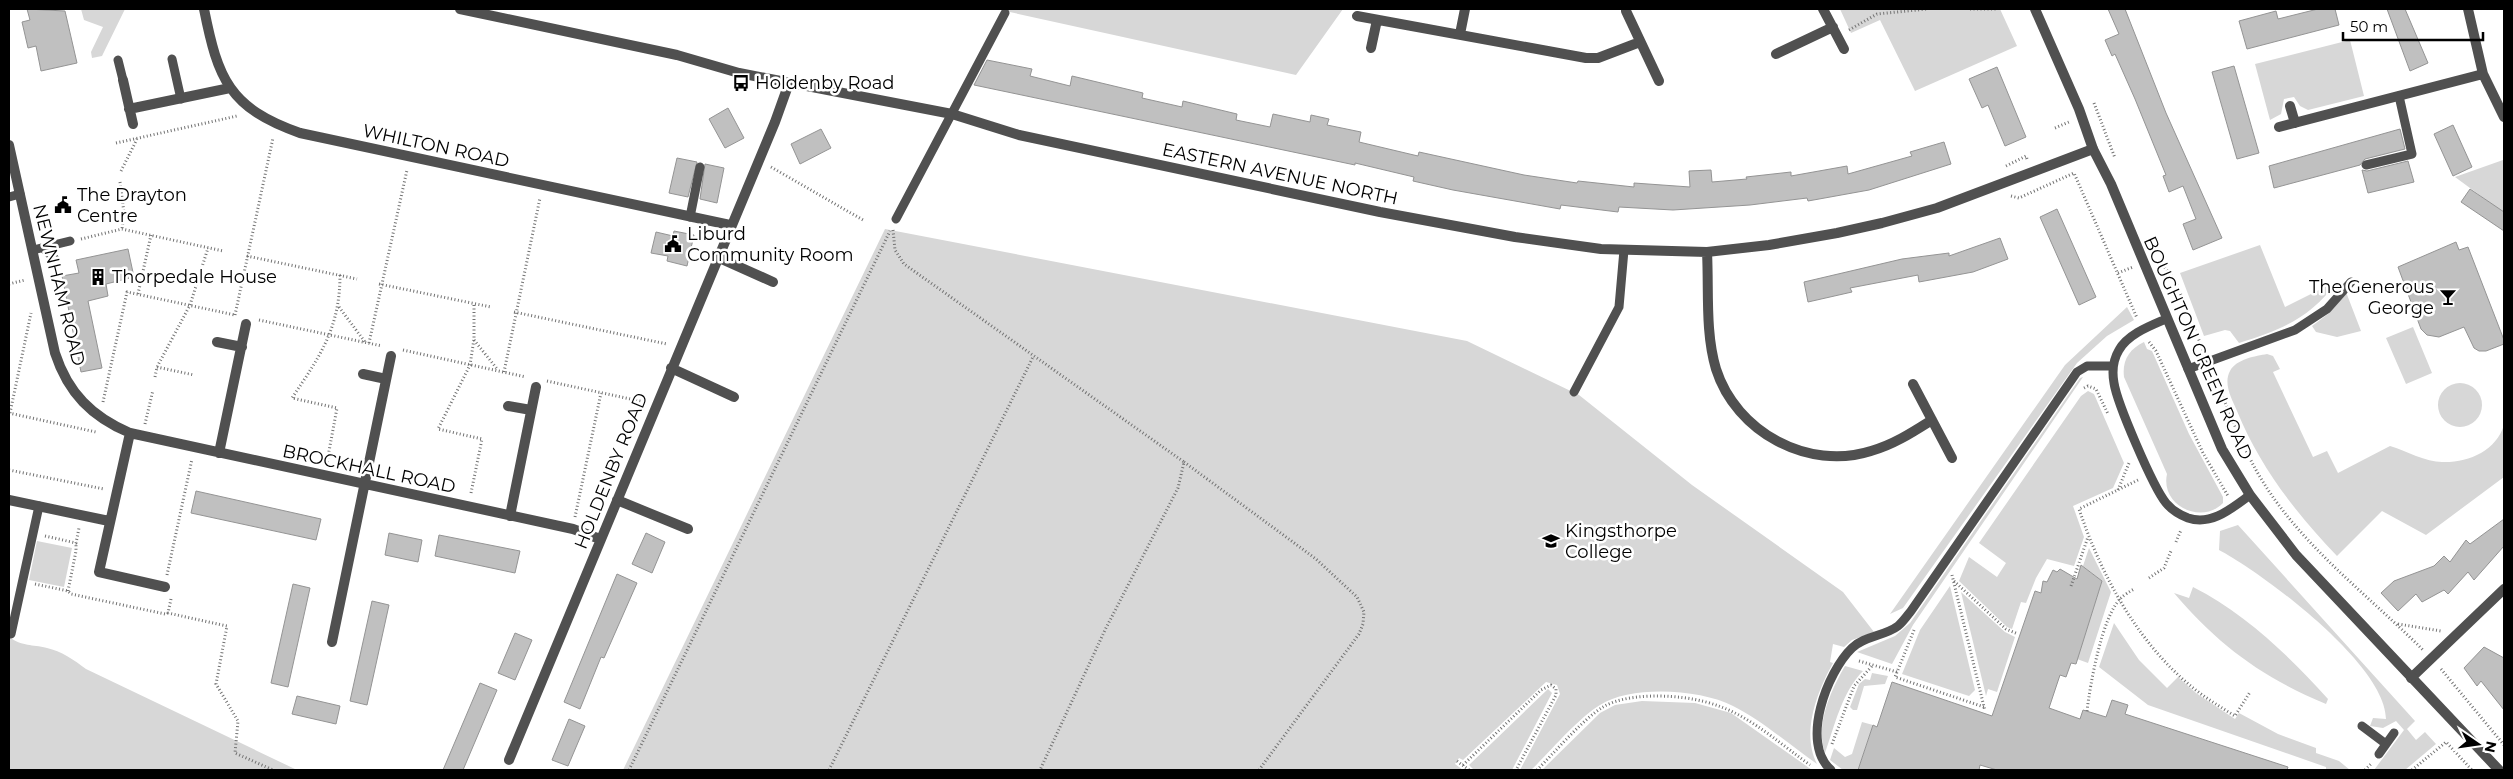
<svg xmlns="http://www.w3.org/2000/svg" width="2513" height="779" font-family="Montserrat,sans-serif">
  <style>
    .green { fill: #d7d7d7 }
    .building { fill: #c0c0c0; stroke: #949494 }
    .lines { fill: none; stroke-linecap: round; stroke-linejoin: round }
    .path { stroke: #727272; stroke-width: 3; stroke-dasharray: 1 2.5; stroke-linecap: butt }
    .service { stroke: #505050; stroke-width: 9 }
    .minor { stroke: #505050; stroke-width: 10 }
    .tertiary { stroke: #505050; stroke-width: 10 }
    .labels { text-anchor: middle; stroke-width: 5; stroke-linejoin: round; paint-order: stroke }
    .poi-label { font-size: 18px; fill: #000; stroke: #fff; text-anchor: start }
    .street-label { font-size: 18px; fill: #000; stroke: #fff }
  </style>
  <rect width="100%" height="100%" fill="#fff"/>
  <path class="green" d="M81 9H125L102 56 92 58 91 52 103 27 84 20Z
    M996 9H1343L1296 75Z
    M1840 9H2000L2017 46 1915 91 1880 20 1851 33Z
    M2350 40 2364 96 2308 110 2300 106 2294 97 2284 99 2281 114 2270 120 2255 64Z
    M2503 160 2504 162V213L2455 177Z
    M885 229 1467 341 1579 395 1692 485 1843 592 1874 632 1852 640 1844 647 1833 644 1830 662 1833 663C1817 692 1801 733 1817 764 1791 746 1760 719 1733 706 1700 689 1631 685 1600 705 1577 719 1551 751 1531 770H1520L1560 694 1557 685 1546 682 1463 760 1459 758 1455 764 1463 770H623Z
    M2260 245 2285 307 2337 281C2311 318 2281 330 2239 343L2230 331 2225 330 2204 336 2180 273Z
    M2346 292 2361 331 2337 337 2316 332 2312 326 2328 314Z
    M2127 307 2134 320 2107 336 2077 363 1903 608 1890 614 2065 365Z
    M2413 327 2432 373 2406 384 2386 338Z
    M2144 342 2147 349 2152 351 2189 434 2223 497V503C2202 525 2160 506 2167 474L2124 377C2122 361 2129 349 2144 342Z
    M2267 354 2273 356 2280 369 2273 372 2313 457 2327 451 2338 473 2390 446C2406 451 2426 462 2442 462 2468 463 2496 451 2504 425V477L2426 535 2382 511 2337 556C2295 512 2260 467 2237 411 2232 399 2223 384 2230 371 2236 359 2256 356 2267 354Z
    M2083 377 1913 625 1892 664 1857 652 1895 636 1910 623 2080 378Z
    M2438 405a22 22 0 1 1 44 0a22 22 0 1 1-44 0Z
    M2088 391 2094 394 2124 463 2113 488 2073 506 2084 537 2074 566 2047 559 2036 578 2026 603 2021 602 2012 629 2007 627 1959 581 1969 557 1997 577 2006 563 1979 543 2081 396Z
    M2238 525 2415 721 2407 729 2416 740 2425 732 2436 744 2405 770H2374L2404 730 2396 721 2383 728 2370 726 2373 718 2386 719C2386 665 2264 574 2219 550L2220 531Z
    M37 541 72 548 64 587 29 580Z
    M2089 548 2111 592 2088 663 2077 659 2102 581 2083 566Z
    M1950 586 1975 690 1969 696 1902 674 1920 630Z
    M2193 587C2246 614 2288 655 2328 699L2326 704C2263 678 2218 645 2174 593L2189 598Z
    M1961 592 2005 632 2015 637 1997 692 1988 689 1986 696Z
    M2114 623 2139 660 2167 688 2178 677 2196 693 2235 719 2239 713 2278 734 2316 748V753L2339 761 2350 770H2326V767L2148 705 2099 667Z
    M9 637C24 647 31 644 47 648 61 651 74 660 86 669L297 770H9Z
    M1845 666 1863 671C1842 692 1835 725 1825 753 1815 725 1831 690 1845 666Z
    M1872 673 1888 676 1885 684 1864 686 1857 710H1853L1850 707 1859 684 1865 679 1870 680Z
    M1548 689 1552 693 1512 770H1474L1469 765Z
    M1642 701 1695 703 1731 713 1812 770H1542L1600 713 1615 705Z
    M1862 722 1873 725 1858 770H1843L1830 760 1834 748 1845 757 1852 754Z"/>
  <path class="building" d="M27 9 65 11 77 63 41 71 36 46 28 48 22 22 30 20Z
    M2108 9H2125L2166 113 2222 238 2193 250 2183 224 2196 219 2183 186 2169 192 2163 176 2166 175 2135 99 2115 54 2112 56 2105 40 2119 34Z
    M2318 9H2335L2339 25 2247 49 2239 21 2276 11 2278 19Z
    M2387 9H2405L2428 63 2410 71Z
    M987 60 1032 69 1030 76 1070 86 1072 76 1143 93 1142 98 1182 107 1183 101 1237 114 1236 120 1270 127 1273 114 1310 122 1311 115 1329 119 1327 125 1361 132 1359 142 1418 156 1419 152 1524 175 1577 183 1578 181 1634 187V183L1690 187 1689 171 1711 170 1712 182 1747 179 1746 177 1791 172V176L1847 166 1848 174 1912 156 1910 152 1944 142 1951 164 1869 190 1808 201 1807 198 1750 205 1673 210 1619 207 1618 212 1561 205 1560 209 1453 190 1413 181 1414 177 1355 163V165L974 85Z
    M2234 66 2259 153 2237 159 2212 72Z
    M1997 67 2026 137 2005 146 1988 105 1982 108 1969 79Z
    M728 108 744 138 725 148 709 119Z
    M2453 125 2472 167 2453 176 2434 134Z
    M821 129 831 148 800 164 791 144Z
    M2400 129 2405 149 2365 159 2360 165 2274 188 2269 166Z
    M677 158 697 162 688 197 669 193Z
    M2408 161 2414 182 2368 193 2362 170 2367 171Z
    M705 164 724 168 717 203 700 199Z
    M2470 189 2504 212V231L2461 202Z
    M2057 209 2096 297 2079 305 2040 217Z
    M674 231 694 235 687 266 667 261 668 256 651 253 656 232 673 236Z
    M2000 238 2008 259 1973 272 1919 282 1918 275 1850 288 1852 292 1808 302 1804 282 1902 259 1949 253V256Z
    M2456 242 2459 250 2468 247 2504 340V344L2486 351H2479L2474 348 2464 327 2439 337 2427 335 2421 329 2398 267Z
    M128 249 134 277 106 284 108 296 88 301 102 368 81 372 62 276 79 273 76 260Z
    M196 491 321 519 316 540 191 513Z
    M2504 519V546L2474 580 2468 572 2448 594 2444 590 2422 602 2416 594 2398 611 2381 593 2394 581 2434 566 2444 556 2450 562 2466 540 2470 544Z
    M389 533 422 540 418 562 385 555Z
    M646 533 665 542 652 573 632 564Z
    M439 535 520 551 515 573 435 556Z
    M2081 565 2102 581 2076 664 2071 663 2066 677 2060 675 2049 708 2080 719 2083 710 2106 717 2112 700 2128 705 2125 714 2288 767 2287 770H1997L1980 765 1979 770H1858L1873 725 1877 727 1892 682 1992 716 2035 591 2041 593 2043 581 2047 582 2053 570 2057 572 2060 569 2077 579Z
    M617 574 637 583 604 658 601 657 580 709 564 702Z
    M293 584 310 588 288 687 271 683Z
    M372 601 389 605 367 705 350 701Z
    M515 633 532 640 515 680 498 673Z
    M2484 647 2504 658V710L2481 681 2477 686 2464 668Z
    M480 683 497 690 463 770H443Z
    M297 696 340 706 336 724 292 714Z
    M569 719 585 726 568 766 552 760Z"/>
  <g class="lines">
    <path class="path" d="M1970 9H1997
      M1849 30 1877 14 1927 9
      M2094 103 2115 158
      M2055 128 2069 122
      M116 143 237 116
      M2006 166 2026 156 2027 159
      M771 167 863 220
      M121 171 137 139
      M120 182 124 213 122 229
      M2011 196 2019 198 2074 173 2137 318
      M893 230 895 250 904 264 1184 462 1178 488 1105 630 1040 770
      M81 239 122 229 223 251
      M247 256 357 279
      M2160 262 2175 280 2203 350
      M2118 273 2133 267
      M9 284 25 280
      M379 284 491 307
      M138 294 151 235
      M339 307 365 342
      M514 312 667 344
      M235 315 273 138
      M259 320 382 346
      M474 340 498 370
      M2149 342 2156 351 2203 453 2228 496
      M369 343 407 170
      M403 350 526 377
      M157 367 194 375
      M504 372 540 198
      M2213 374C2229 410 2242 448 2263 482 2304 548 2368 595 2423 650
      M155 377 157 367 190 305 208 248
      M547 381 644 402
      M2084 388 2088 386 2096 389 2108 414
      M103 402 127 292 235 315
      M9 413 96 432
      M10 413 31 313
      M145 424 153 390
      M327 462 337 408 292 398C320 356 340 328 340 275
      M1184 462 1316 559 1357 597 1364 612 1363 624 1359 634 1259 770
      M9 470 104 489
      M2138 480 2079 509C2102 577 2139 646 2197 691 2209 700 2222 708 2235 716L2250 692
      M2118 490 2129 463
      M471 493 482 439 438 429 470 365 474 339V304
      M575 517 601 393
      M45 536 76 543 79 528
      M2176 542 2181 530
      M167 575 192 459
      M1952 575 1985 711
      M2149 578 2164 568 2171 551
      M1954 581 2006 629 2018 634
      M35 584 68 591 71 594 165 614 168 613
      M2071 586 2088 537
      M68 591 76 551V543
      M171 599 168 613 227 626 216 684 238 721 235 753 273 770
      M2398 624 2441 631
      M1914 630 1895 677 1984 707
      M1859 661 1897 672
      M2441 669 2504 745
      M2087 711C2090 685 2102 616 2121 598 2124 595 2129 592 2134 589
      M1832 744 1854 686 1873 665
      M1457 761 1469 770
      M1463 765 1541 690 1551 685 1556 689V695L1516 770
      M629 770 890 231
      M829 770 1033 357
      M1537 770C1554 753 1583 719 1603 707 1618 698 1640 696 1658 696 1730 697 1755 725 1810 765
      M2365 770 2371 764
      M2412 770 2446 742 2472 770"/>
    <path class="service" d="M172 59 181 99
      M118 60 123 80
      M2366 165 2412 154 2399 96
      M9 197 20 194
      M690 217 700 167
      M896 219 1005 13
      M43 248 56 260
      M33 250 70 241
      M2166 319C2150 326 2128 334 2119 350 2113 360 2112 372 2114 383 2117 403 2153 487 2166 503 2171 509 2180 515 2188 518 2212 526 2232 508 2250 495
      M2188 369 2295 330 2327 309 2351 282
      M1574 392 1619 307 1624 250
      M11 634 39 506
      M2362 726 2386 744
      M2379 754 2394 733
      M1831 770C1800 743 1827 672 1852 648 1864 636 1885 636 1898 626 1903 622 1907 616 1911 611L2077 372 2087 366H2113"/>
    <path class="minor" d="M204 9C218 79 229 108 300 133L730 225
      M460 9 677 55 739 73 952 114 1019 135 1380 212 1515 237 1601 249 1707 252 1769 245 1837 233 1882 223 1937 208 2093 149
      M1823 9 1844 49
      M2468 9 2483 74 2504 117
      M1626 11 1659 81
      M1357 16 1586 58H1598L1640 42
      M1460 34 1465 9
      M1371 48 1377 20
      M1776 54 1833 27
      M123 80 133 124
      M2290 106 2295 123
      M129 109 230 88
      M2279 127 2483 74
      M9 145 55 353C68 393 92 417 130 433L99 572 165 587
      M1707 252C1709 290 1705 332 1716 369 1736 432 1808 471 1871 451 1893 445 1913 432 1932 420
      M717 257 773 282
      M217 342 242 347
      M671 368 734 397
      M363 374 386 379
      M1913 384 1952 458
      M508 406 531 410
      M130 433 573 529 600 539
      M219 453 246 324
      M9 500 109 521
      M617 500 688 529
      M510 516 536 387
      M332 642 391 356
      M2411 678 2504 589
      M509 760 775 122 789 83"/>
    <path class="tertiary" d="M2035 9 2079 109 2093 149 2111 184 2222 449 2250 495 2296 555 2499 770"/>
  </g>
  <defs>
    <g id="bus-bare" transform="scale(1.35)"><path d="M-5-6H5V4H4V6H2V4H-2V6H-4V4H-5ZM-3.5-4V0h7V-4ZM-3.5 1.2v1.5H-2V1.2ZM2 1.2v1.5H3.5V1.2Z" fill="#000" stroke="#fff" stroke-width="2.5" paint-order="stroke"/></g>
    <g id="civic-bare" transform="scale(1.35)"><path d="M-.6-6.5H3V-4.5H.6V-3L4-1V1h2V6H-6V1h2V-1L-.6-3ZM-1.2 2.5V6h2.4V2.5Z" fill="#000" stroke="#fff" stroke-width="2.5" paint-order="stroke"/></g>
    <g id="building-bare" transform="scale(1.35)"><path d="M-4-6H4V6H1V3H-1V6H-4ZM-2.5-4.3h1.7v1.8h-1.7ZM.8-4.3h1.7v1.8H.8ZM-2.5-1h1.7V.8h-1.7ZM.8-1h1.7V.8H.8Z" fill="#000" stroke="#fff" stroke-width="2.5" paint-order="stroke"/></g>
    <g id="bar-bare" transform="scale(1.35)"><path d="M-6-5H6L.8 .8V4.5H3.5V6h-7V4.5H-.8V.8Z" fill="#000" stroke="#fff" stroke-width="2.5" paint-order="stroke"/></g>
    <g id="school-bare" transform="scale(1.35)"><path d="M0-5L7-2L0 1L-7-2ZM-4 1L0 2.5L4 1V4Q0 6-4 4Z" fill="#000" stroke="#fff" stroke-width="2.5" paint-order="stroke"/></g>
  </defs>
  <g fill-rule="evenodd">
    <use href="#bus-bare" x="741" y="83"/>
    <use href="#civic-bare" x="63" y="205"/>
    <use href="#civic-bare" x="673" y="244"/>
    <use href="#building-bare" x="98" y="277"/>
    <use href="#bar-bare" x="2448" y="297"/>
    <use href="#school-bare" x="1551" y="541"/>
  </g>
  <g class="labels">
    <g class="poi-label">
      <text x="755" y="89">Holdenby Road</text>
      <text x="77" y="201">The Drayton<tspan x="77" dy="21">Centre</tspan></text>
      <text x="687" y="240">Liburd<tspan x="687" dy="21">Community Room</tspan></text>
      <text x="112" y="283">Thorpedale House</text>
      <text x="2434" y="293" text-anchor="end">The Generous<tspan x="2434" dy="21">George</tspan></text>
      <text x="1565" y="537">Kingsthorpe<tspan x="1565" dy="21">College</tspan></text>
    </g>
    <g class="street-label">
      <text transform="translate(436 146) rotate(12)" y="6">WHILTON ROAD</text>
      <text transform="translate(1280 174) rotate(12)" y="6">EASTERN AVENUE NORTH</text>
      <text transform="translate(59 285) rotate(76)" y="6">NEWNHAM ROAD</text>
      <text transform="translate(2198 348) rotate(66)" y="6">BOUGHTON GREEN ROAD</text>
      <text transform="translate(369 469) rotate(12)" y="6">BROCKHALL ROAD</text>
      <text transform="translate(611 471) rotate(-68)" y="6">HOLDENBY ROAD</text>
    </g>
  </g>
  <rect width="2513" height="779" fill="none" stroke="#000000" stroke-width="20"/>
  <g transform="translate(2478 744) rotate(103)" stroke="#ffffff" stroke-width="4" paint-order="stroke">
  <path d="M0-4L9 19L0 12L-9 19Z" fill="#000000"/>
  <text y="-8" font-size="14" font-weight="bold" text-anchor="middle" fill="#000000">N</text>
  </g>
  <path d="M2343 32v8h140v-8" fill="none" stroke="#000000" stroke-width="2.5"/>
  <text x="2350" y="32" font-size="15" fill="#000000" stroke="#ffffff" stroke-width="4" paint-order="stroke">50 m</text>
</svg>
